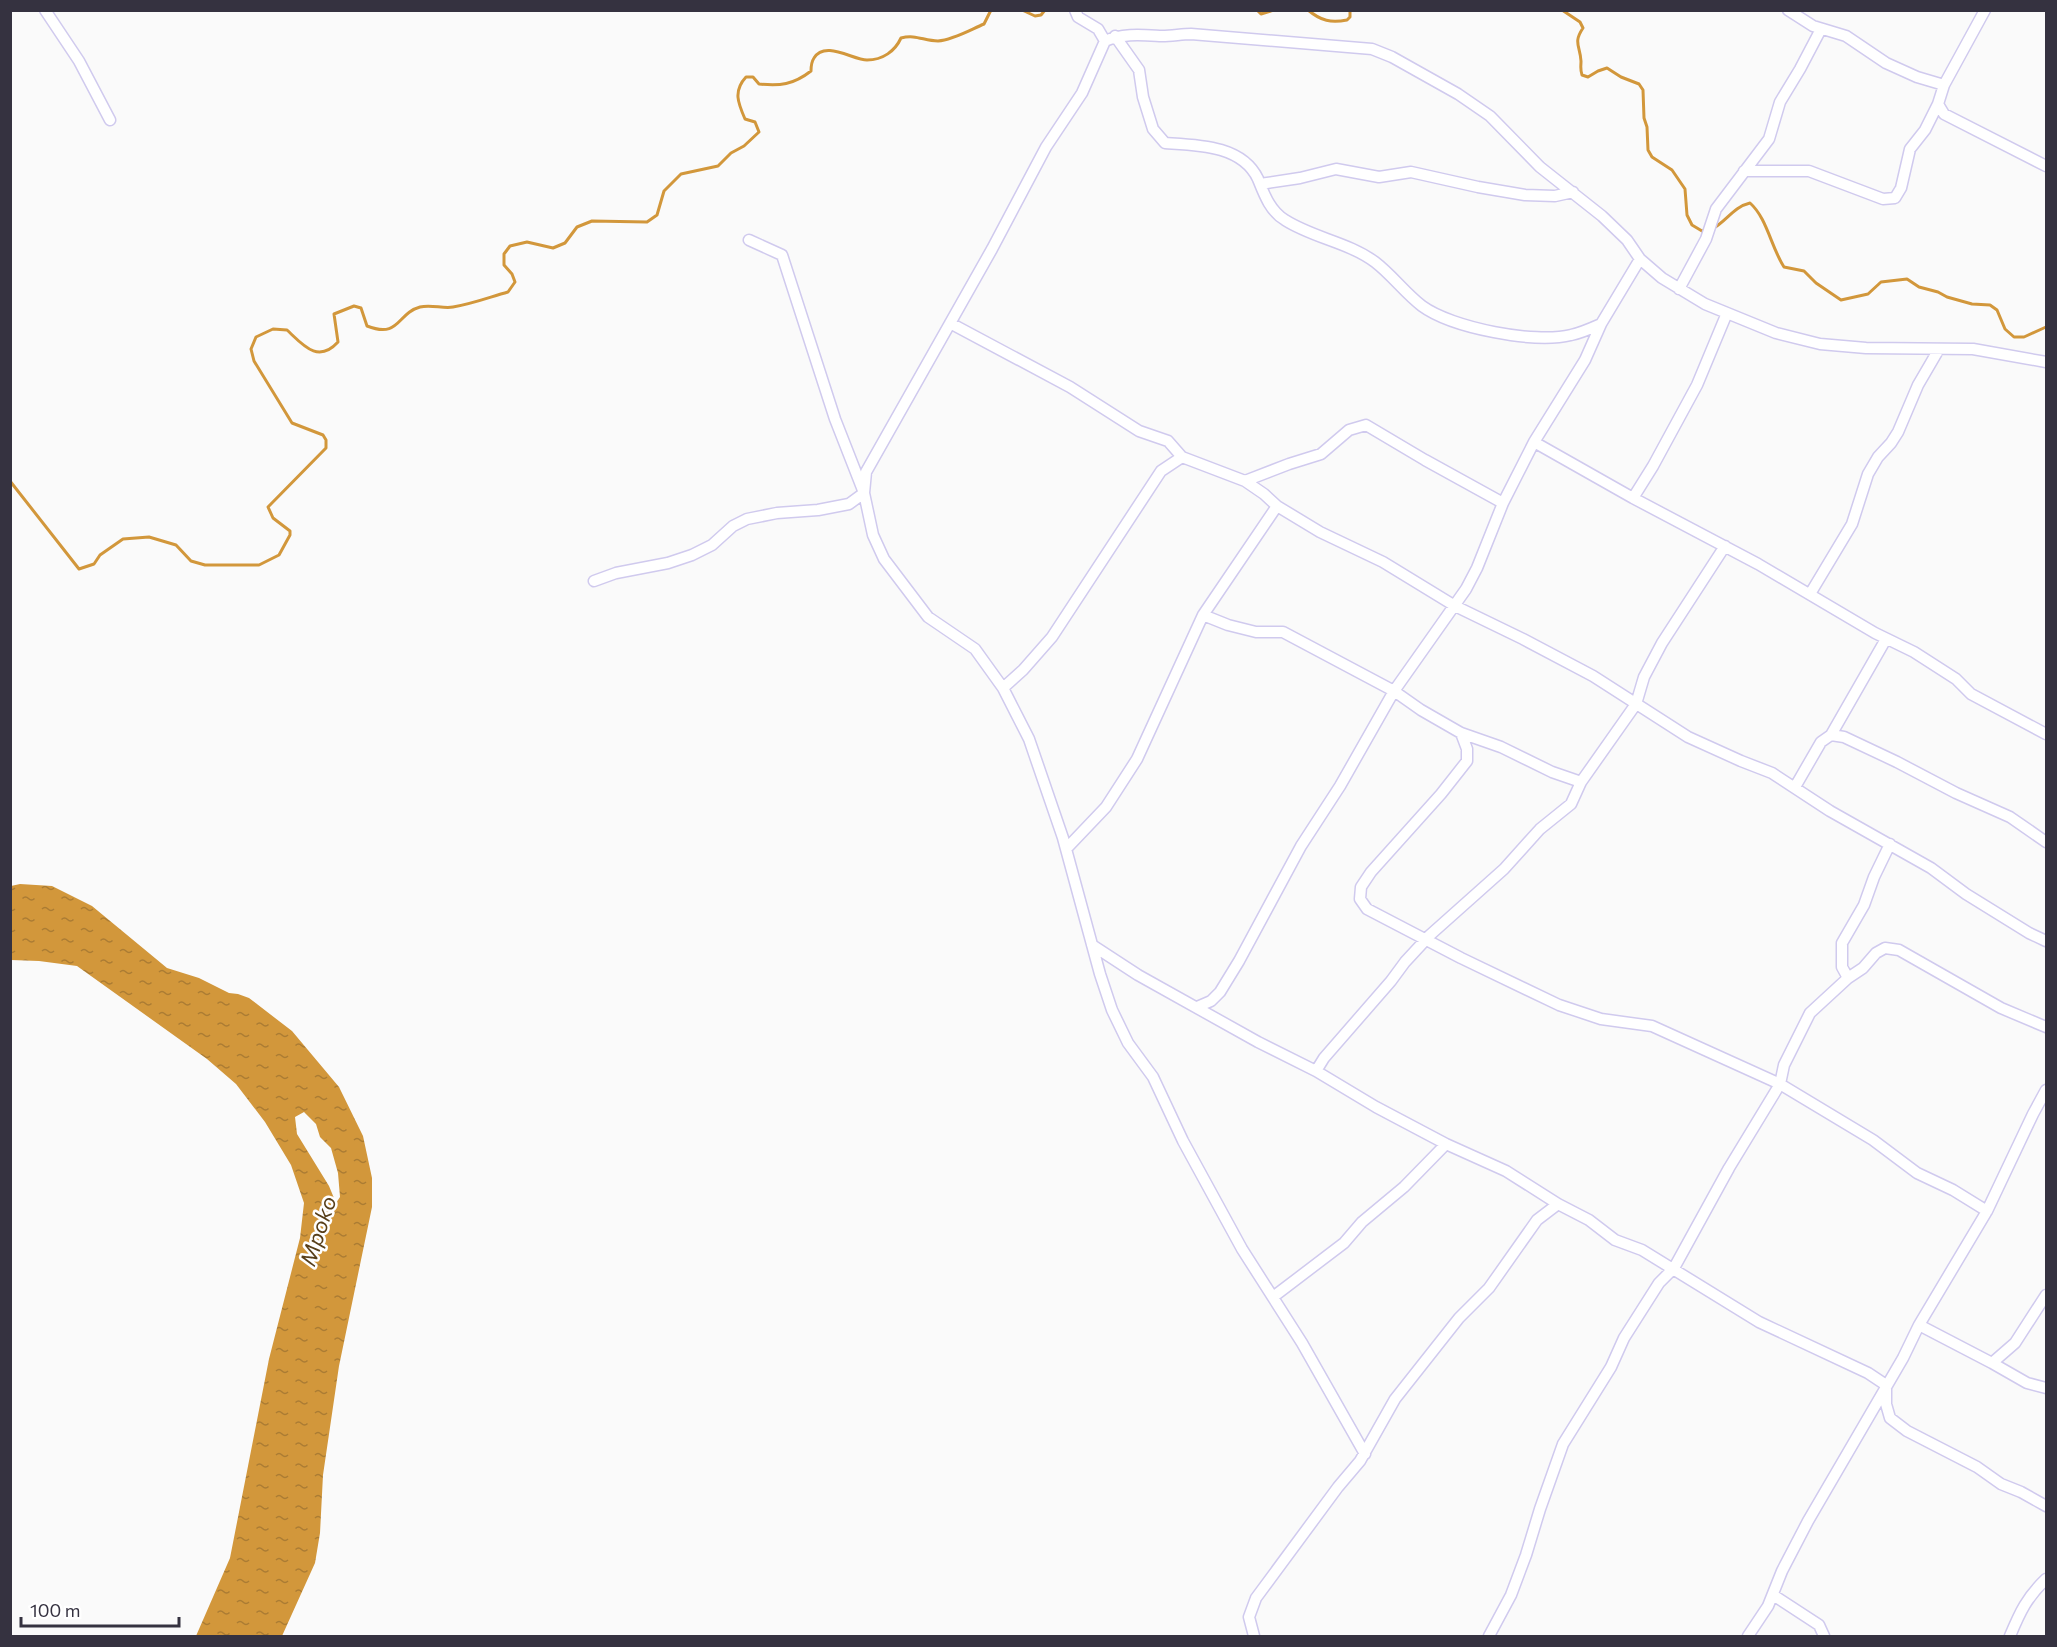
<svg xmlns="http://www.w3.org/2000/svg" width="2057" height="1647" font-family="Commissioner,sans-serif">
  <style>
    .water { fill: url(#water-ripples); fill-rule: evenodd }
    .lines { fill: none; stroke-linecap: round; stroke-linejoin: round }
    .stream { stroke: #d2973b; stroke-width: 3 }
    .minor-casing { stroke: #d0caee; stroke-width: 13 }
    .minor { stroke: #fff; stroke-width: 10 }
    .labels { text-anchor: middle; stroke-width: 5; stroke-linejoin: round; paint-order: stroke }
    .water-label { font-size: 22px; font-style: italic; fill: #583f1a; stroke: #fff }
  </style>
  <defs>
    <pattern id="water-ripples" width="26" height="14" patternUnits="userSpaceOnUse" patternTransform="scale(1.5)"><rect width="26" height="14" fill="#d2973b"/><path d="M2 4q2-2 4 0t4 0M15 11q2-2 4 0t4 0" fill="none" stroke="#ab7c33"/></pattern>
  </defs>
  <rect width="100%" height="100%" fill="#fafafa"/>
  <path class="water" d="M20 884 52 886 92 906 167 968 199 978 229 993 238 994 249 998 292 1031 339 1087 363 1136 372 1178V1207L339 1366 323 1475 320 1533 315 1563 282 1636H196L230 1558 269 1359 300 1238 304 1203 291 1165 265 1122 236 1084 207 1059 77 966 39 961 11 960V886ZM304 1112 316 1124 320 1137 331 1148 338 1173 340 1197 336 1203 329 1186 297 1134 295 1117Z"/>
  <g class="lines">
    <path class="stream" d="M1022 10 1035 16 1041 15 1045 10
      M1257 10 1261 14 1274 10
      M1308 10C1321 21 1331 23 1347 20L1350 17V10
      M1562 10 1580 22 1583 28C1573 43 1580 45 1581 61 1581 67 1580 69 1582 75L1588 77 1598 71 1607 68 1621 77 1639 84 1643 90 1644 118 1647 127 1648 150 1652 157 1672 170 1685 189 1687 215 1692 225 1702 231 1706 230
      M1712 229C1727 221 1733 207 1750 203 1767 218 1771 247 1784 267L1804 271 1816 283 1841 300 1868 294 1881 282 1907 279 1919 287 1938 292 1947 297 1972 304 1990 305 1997 310 2005 329 2014 337H2024L2046 327
      M10 481 79 569 94 564 100 555 123 539 149 537 176 545 191 561 205 565H259L279 555 290 535V531L273 518 268 507 326 448V440L323 435 292 423 254 361 251 349 256 337 273 329 287 330C303 345 318 364 338 342L334 314 354 306 361 308 367 326C400 339 397 313 420 307 431 304 443 309 453 307 472 304 490 297 508 292L515 282 512 274 504 265V254L510 246 527 242 553 248 565 243 577 227 592 221 647 222 657 215 664 191 681 174 718 166 731 153 744 146 759 132 755 122 745 119C738 103 733 91 746 77H753L759 84C780 86 793 85 811 71 811 67 812 61 814 58 825 40 853 60 867 60 883 60 895 51 901 38 916 34 924 41 938 41 953 40 970 30 984 24L991 10"/>
    <g class="minor-casing">
      <path id="minor" d="M45 10 79 61 110 120
        M1075 10 1078 17 1098 29 1105 41
        M1788 10 1813 26 1846 36 1886 63 1917 77 1944 85
        M1985 10 1944 85 1938 104 1944 114 2046 166
        M1115 36 1139 70 1143 97 1153 129 1165 143C1197 145 1242 145 1258 179 1264 194 1270 211 1285 220 1313 238 1348 242 1375 262 1392 275 1405 293 1422 306 1452 328 1535 344 1571 335 1581 333 1592 328 1601 324
        M1744 171H1809L1883 199 1895 198 1901 188 1910 149 1925 130 1938 104
        M1260 184 1300 178 1336 169 1379 177 1411 172 1478 187 1525 195 1555 196 1573 192
        M1679 289 1706 239 1716 209 1769 139 1780 102 1800 69 1821 29
        M950 323 1070 387 1139 431 1168 441 1182 457 1245 481 1264 494 1277 506 1320 532 1383 562 1455 606 1523 639 1593 676 1688 737 1741 761 1772 773 1830 811 1931 868 1966 894 2029 933 2046 941
        M1534 442 1633 498 1758 564 1875 633 1914 652 1956 679 1971 694 2046 734
        M1245 481 1289 464 1321 454 1349 430 1366 425 1425 460 1503 503
        M1633 498 1653 466 1697 385 1727 313
        M594 581 616 573 668 563 692 555 712 545 733 526 747 519 777 513 818 510 849 504 864 493 835 419 782 255 749 240
        M1810 594 1852 524 1868 474 1878 457 1891 443 1898 432 1918 385 1939 349
        M1203 615 1228 625 1256 632H1283L1394 691 1421 710 1461 733 1501 747 1552 772 1581 782
        M1003 688 1023 670 1052 637 1161 471 1182 457
        M1461 733 1467 749V761L1441 794 1371 872 1361 887 1360 899 1367 909 1461 958 1559 1005 1601 1019 1652 1026 1780 1084 1873 1140 1917 1173 1953 1190 1987 1211
        M1831 735 1886 639
        M1795 787 1821 742 1831 735 1844 737 1897 762 1956 793 2010 817 2046 842
        M1066 849 1106 807 1137 759 1203 615 1277 506
        M1092 945 1138 975 1258 1042 1316 1071 1376 1107 1446 1144 1506 1171 1558 1204 1589 1220 1615 1240 1642 1250 1759 1322 1868 1373 1886 1385V1404L1890 1418 1907 1431 1977 1467 2001 1484 2021 1492 2046 1506
        M1848 978 1842 967V943L1864 905 1874 877 1890 844
        M1197 1007 1211 1001 1220 992 1239 961 1301 846 1340 786 1394 691 1466 589 1477 568 1503 503 1534 442 1585 360 1601 324 1640 259
        M1316 1071 1324 1058 1391 981 1405 962 1430 935 1504 869 1540 829 1571 804 1581 782 1636 704 1644 677 1662 643 1725 546
        M1273 1297 1344 1243 1362 1222 1404 1187 1446 1144
        M1919 1325 1992 1363 2027 1383 2046 1388
        M1992 1363 2015 1343 2046 1295
        M1365 1454 1302 1343 1242 1249 1183 1141 1153 1077 1128 1043 1112 1010 1100 974 1063 838 1029 739 1003 688 975 649 928 617 884 559 873 535 864 493 866 472 992 249 1046 147 1082 93 1105 41C1123 33 1142 35 1162 36 1172 36 1182 34 1191 34L1372 49 1392 57 1458 94 1490 116 1540 167 1602 216 1627 240 1640 259 1662 278 1705 304 1776 333 1820 344 1866 348 1973 349 2046 362
        M1773 1595 1819 1625 1824 1636
        M1254 1636 1249 1617 1256 1598 1338 1487 1360 1461 1395 1399 1459 1318 1489 1288 1537 1220 1558 1204
        M1489 1636 1511 1595 1526 1555 1540 1509 1563 1444 1611 1367 1624 1338 1659 1283 1674 1268 1729 1168 1780 1084 1784 1065 1810 1013 1848 978 1863 968 1876 953 1885 948 1899 950 2001 1008 2046 1027
        M1748 1636 1768 1606 1782 1571 1808 1521 1903 1358 1919 1325 1987 1211 2033 1114 2046 1090
        M2010 1636C2020 1612 2027 1597 2046 1579"/>
    </g>
    <use href="#minor" class="minor"/>
  </g>
  <g class="labels">
    <g class="water-label">
      <text transform="translate(318 1231) rotate(-72)" y="8">Mpoko</text>
    </g>
  </g>
  <rect width="2057" height="1647" fill="none" stroke="#353240" stroke-width="24"/>
  <path d="M21 1617v9h158v-9" fill="none" stroke="#353240" stroke-width="3"/>
  <text x="30" y="1617" font-size="18" fill="#353240" stroke="#ffffff" stroke-width="4.5" paint-order="stroke">100 m</text>
</svg>
